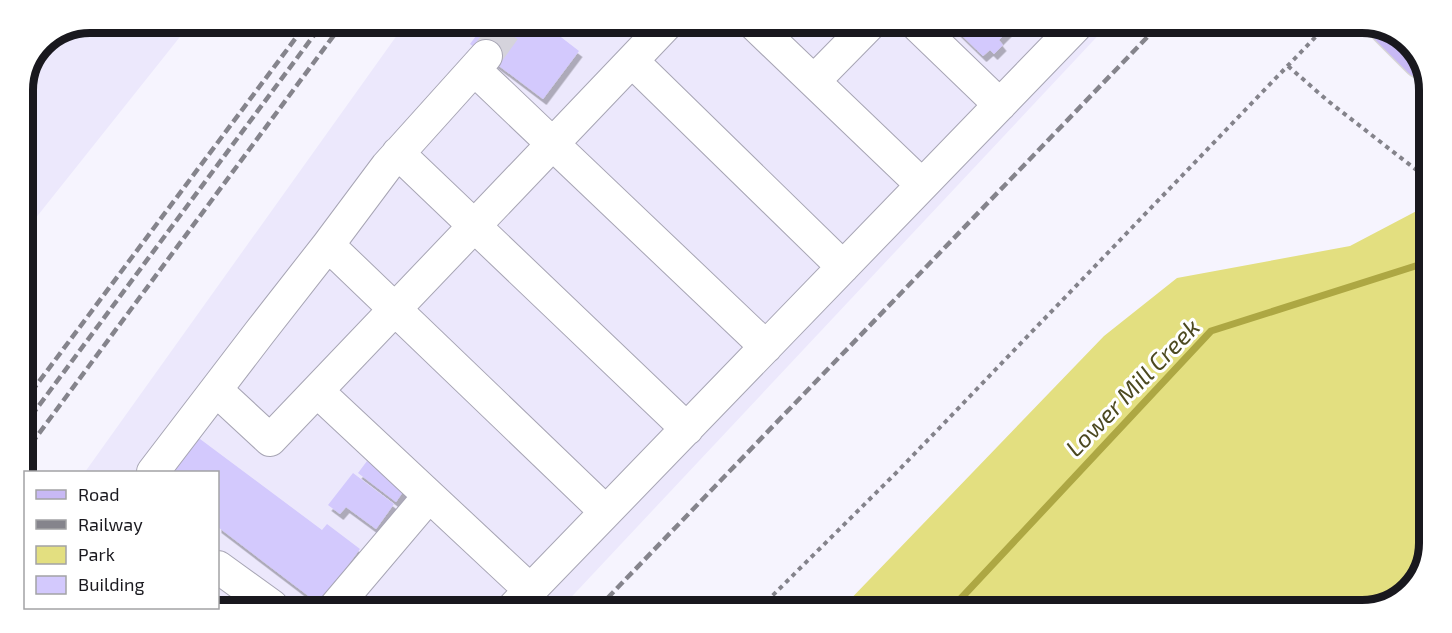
<svg xmlns="http://www.w3.org/2000/svg" width="1452" height="633" font-family="'Exo 2',sans-serif">
  <style>
    .built { fill: #ece8fc }
    .green { fill: #e3df80 }
    .lines { fill: none; stroke-linecap: round; stroke-linejoin: round }
    .stream { stroke: #ada743; stroke-width: 7 }
    .building { fill: #d3c9fd; filter: url(#shadow) }
    .minor-tunnel { stroke: #d5d3dc; stroke-width: 32; stroke-dasharray: 32 16; stroke-linecap: butt }
    .minor-casing { stroke: #a7a5b4; stroke-width: 34 }
    .major-casing { stroke: #d6d5d6; stroke-width: 36 }
    .path { stroke: #84838b; stroke-width: 4; stroke-dasharray: 4.5 4.5; stroke-linecap: butt }
    .minor { stroke: #fff; stroke-width: 32 }
    .major { stroke: #c8b9f5; stroke-width: 33 }
    .rail { stroke: #85848c; stroke-width: 4.5; stroke-dasharray: 9 4.5; stroke-linecap: butt }
    .labels { text-anchor: middle; stroke-width: 6; stroke-linejoin: round; paint-order: stroke }
    .water-label { font-size: 24px; font-style: italic; fill: #4c4920; stroke: #fff }
    .rim { fill: none; stroke: #19181e; stroke-width: 8 }
  </style>
  <defs>
    <filter id="shadow"><feDropShadow dx="3.5" dy="6" stdDeviation="0" flood-color="#0004"/></filter>
  </defs>
  <rect width="100%" height="100%" fill="#f6f4fe"/>
  <path class="built" d="M90 23H191L23 234V86L42 42Z
    M405 24 1107 26 562 607 218 606V472H85Z"/>
  <path class="green" d="M1428 205 1425 569 1400 599 1363 610 842 608 1104 336 1177 278 1350 246Z"/>
  <g class="lines">
    <path class="stream" d="M951 609 1211 331 1428 262"/>
  </g>
  <path class="building" d="M485 24H544L579 51 543 99 470 44Z
    M952 26H1013L999 40 1003 45 994 54 990 50 983 56Z
    M196 436 322 530 327 524 360 549 319 604 218 527V472H168Z
    M367 461 405 489 396 502 358 473Z
    M353 473 394 504 376 529 346 507 340 514 328 505Z"/>
  <g class="lines">
    <path class="minor-tunnel" d="M486 56 509 24"/>
    <g class="minor-casing">
      <path id="minor" d="M755 25 922 185
        M918 26 1000 105
        M632 61 843 267
        M475 70 766 347
        M814 81 869 25
        M398 153 687 429
        M328 245 606 512
        M216 390 270 440 666 25
        M317 391 530 590
        M153 472 260 332 328 245 387 166 486 56
        M218 567 272 606
        M335 607 429 496
        M514 607 1076 26"/>
    </g>
    <g class="major-casing">
      <path id="major" d="M1386 27 1420 61"/>
    </g>
    <path class="path" d="M1288 66 1328 101 1428 179
      M760 608 898 471 1325 27"/>
    <use href="#minor" class="minor"/>
    <use href="#major" class="major"/>
    <path class="rail" d="M23 403 307 23
      M23 427 323 23
      M23 455 343 23
      M598 608 1157 27"/>
  </g>
  <g class="labels">
    <g class="water-label">
      <text transform="translate(1133 388) rotate(-46)" y="8">Lower Mill Creek</text>
    </g>
  </g>
  <path d="M0 0H1452V633H0ZM90 33H1362A57 57 0 0 1 1419 90V543A57 57 0 0 1 1362 600H90A57 57 0 0 1 33 543V90A57 57 0 0 1 90 33Z" fill="#fff" fill-rule="evenodd"/>
  <path class="rim" d="M90 33H1362A57 57 0 0 1 1419 90V543A57 57 0 0 1 1362 600H90A57 57 0 0 1 33 543V90A57 57 0 0 1 90 33Z"/>
  <rect x="24" y="471" width="195" height="138" fill="#ffffff" stroke="#a3a3a5" stroke-width="1.5"/>
  <rect x="36" y="490" width="30" height="9" fill="#c8b9f5" stroke="#a3a3a5" stroke-width="1.5"/>
  <text x="78" y="501" font-size="18" fill="#19181e">Road</text>
  <rect x="36" y="520" width="30" height="9" fill="#85848c" stroke="#a3a3a5" stroke-width="1.5"/>
  <text x="78" y="531" font-size="18" fill="#19181e">Railway</text>
  <rect x="36" y="546" width="30" height="18" fill="#e3df80" stroke="#a3a3a5" stroke-width="1.5"/>
  <text x="78" y="561" font-size="18" fill="#19181e">Park</text>
  <rect x="36" y="576" width="30" height="18" fill="#d3c9fd" stroke="#a3a3a5" stroke-width="1.5"/>
  <text x="78" y="591" font-size="18" fill="#19181e">Building</text>
</svg>
